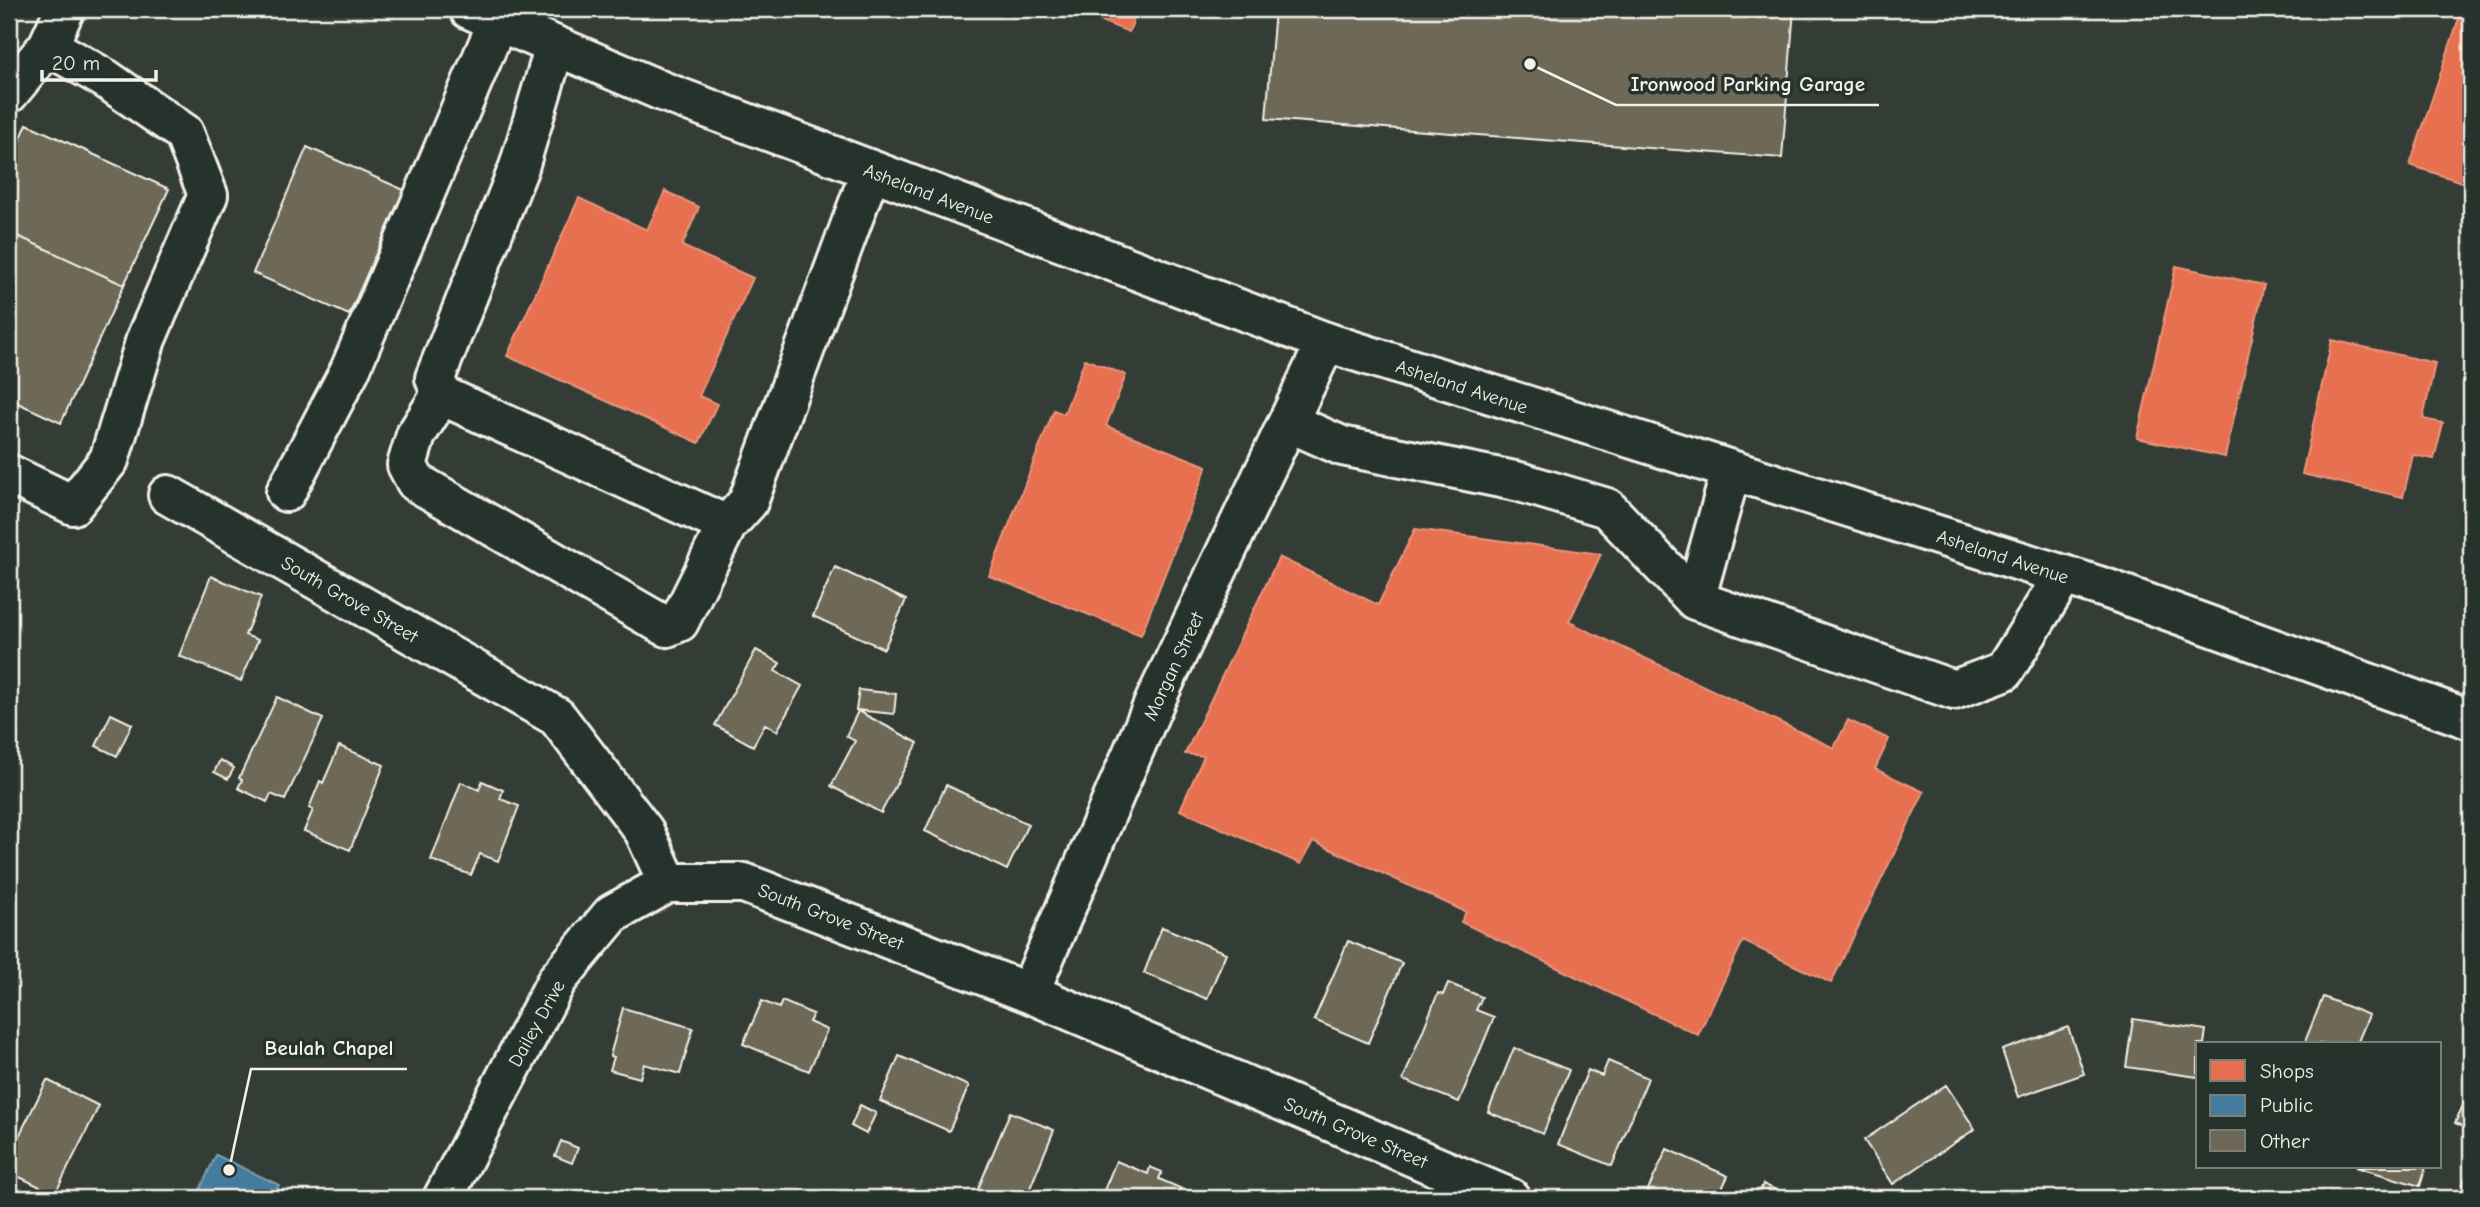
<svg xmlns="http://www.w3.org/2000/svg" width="2480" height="1207" font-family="'Comic Neue',sans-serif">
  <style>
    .shops { fill: #e76f51; stroke: #eb967e; stroke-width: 2 }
    .public { fill: #457b9d; stroke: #7a9eb4; stroke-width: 2 }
    .building { fill: #6e6756; stroke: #f4f1e8; stroke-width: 2 }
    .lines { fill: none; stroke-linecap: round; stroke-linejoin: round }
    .minor-casing { stroke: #f4f1e8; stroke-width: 44 }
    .major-casing { stroke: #f4f1e8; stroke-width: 44 }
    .minor { stroke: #26332d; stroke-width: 38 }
    .major { stroke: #26332d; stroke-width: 38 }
    .labels { text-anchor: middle; stroke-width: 7; stroke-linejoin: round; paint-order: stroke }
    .street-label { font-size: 19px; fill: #f4f1e8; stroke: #26332d }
    .leader { fill: none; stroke: #f4f1e8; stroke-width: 2.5 }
    .callout-dot { fill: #f4f1e8; stroke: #26332d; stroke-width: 2.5 }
    .callout-label { font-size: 21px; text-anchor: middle; font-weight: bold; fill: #f4f1e8; stroke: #26332d; stroke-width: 7; stroke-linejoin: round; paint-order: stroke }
  </style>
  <rect width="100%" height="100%" fill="#343d35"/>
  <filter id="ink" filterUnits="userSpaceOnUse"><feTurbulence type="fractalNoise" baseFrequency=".0143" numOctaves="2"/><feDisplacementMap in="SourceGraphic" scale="14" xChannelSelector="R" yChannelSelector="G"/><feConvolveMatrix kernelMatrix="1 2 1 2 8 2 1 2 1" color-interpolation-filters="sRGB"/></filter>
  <g filter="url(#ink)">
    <path class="shops" d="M1070 9H1138L1129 32Z
      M2462 9H2471V185L2410 165Z
      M665 191 699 207 682 246 753 278 699 396 717 404 699 443 507 356 579 198 647 230Z
      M2176 266 2264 285 2225 457 2137 438Z
      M2332 340 2435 363 2423 419 2443 423 2434 459 2413 455 2403 497 2302 474Z
      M1085 359 1126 375 1106 426 1207 466 1141 635 989 576 1054 410 1064 414Z
      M1415 529 1601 554 1569 622 1834 748 1848 720 1889 739 1875 769 1924 792 1831 983 1743 941 1698 1035 1461 922 1466 912 1313 841 1301 864 1180 810 1204 756 1185 754 1279 557 1378 605Z"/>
    <path class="public" d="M216 1155 279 1185 273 1198H196Z"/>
    <path class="building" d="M1275 9H1794L1782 158 1266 119Z
      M27 124 169 189 124 285 9 232V165Z
      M307 147 404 190 349 315 253 273Z
      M9 232 124 285 61 423 9 399Z
      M835 567 906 600 884 649 813 616Z
      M211 576 261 597 245 635 258 640 241 681 179 656Z
      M756 650 780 663 775 671 802 686 777 731 765 724 753 746 715 725Z
      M859 690 896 694 894 714 856 710Z
      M277 697 323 719 285 800 271 794 267 802 238 788 242 780 239 778Z
      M858 711 918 743 881 813 831 786 855 741 846 736Z
      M111 714 132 724 117 756 96 746Z
      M339 746 384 765 350 850 304 831 313 810 309 808 320 781 323 783Z
      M220 760 234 768 228 779 214 772Z
      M482 781 503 790 500 799 519 806 498 861 480 854 471 875 431 860 461 782 479 790Z
      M946 785 1028 824 1007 870 925 831Z
      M1162 927 1226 953 1207 999 1144 973Z
      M1348 941 1402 963 1368 1043 1314 1020Z
      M1448 983 1482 997 1476 1010 1494 1017 1459 1102 1403 1080 1438 993 1443 995Z
      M2323 997 2369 1015 2357 1044H2304Z
      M762 1001 779 1008 782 1001 813 1014 809 1022 827 1030 809 1071 743 1044Z
      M623 1008 693 1028 680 1074 644 1064 640 1078 610 1070 614 1057 610 1056Z
      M2133 1019 2206 1030 2204 1044H2198V1077L2126 1067Z
      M2068 1027 2084 1074 2018 1097 2002 1050Z
      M1514 1048 1569 1070 1543 1134 1488 1112Z
      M899 1056 969 1086 949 1131 880 1101Z
      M1608 1061 1648 1078 1612 1166 1558 1144 1588 1070 1602 1076Z
      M47 1080 99 1106 55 1194 9 1172V1156Z
      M1946 1085 1975 1129 1893 1184 1864 1140Z
      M2465 1101 2471 1103V1130L2455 1123Z
      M860 1105 876 1113 866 1134 851 1126Z
      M1010 1112 1054 1130 1026 1198H986L976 1194Z
      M561 1141 578 1148 572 1163 555 1156Z
      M1667 1149 1728 1176 1718 1197 1721 1198H1644Z
      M1116 1161 1148 1174 1150 1167 1162 1172 1159 1179 1182 1189 1178 1198H1101Z
      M2356 1167H2426L2420 1186Z
      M2469 1170 2471 1171V1198H2457Z
      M1763 1184 1793 1198H1757Z"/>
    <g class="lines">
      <g class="minor-casing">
        <path id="minor" d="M555 46 519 167 435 378 441 395 727 525 748 502 871 170
          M9 93 48 46 65 9
          M441 395 416 435 407 465 416 482 667 627 679 622 727 525
          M1288 422 1342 446 1520 482 1607 508 1695 600 1954 690 2004 671 2064 575
          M9 474 73 505 109 460 146 339 208 195 184 133 106 79 48 46
          M286 492 350 370 498 21
          M168 495 557 717 644 831 668 883H744L1029 993 1510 1198
          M1695 600 1731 471
          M1029 993 1155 701 1326 342
          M443 1198 557 980 612 914 668 883"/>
      </g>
      <g class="major-casing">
        <path id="major" d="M469 9 662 91 1326 342 2108 589 2471 720"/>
      </g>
      <use href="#minor" class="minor"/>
      <use href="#major" class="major"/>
    </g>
  </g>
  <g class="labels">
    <g class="street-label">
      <text transform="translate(929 193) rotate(21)" y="7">Asheland Avenue</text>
      <text transform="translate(1462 386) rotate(18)" y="7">Asheland Avenue</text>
      <text transform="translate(2003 556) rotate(18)" y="7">Asheland Avenue</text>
      <text transform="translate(350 599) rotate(30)" y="7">South Grove Street</text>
      <text transform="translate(1173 666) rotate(-65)" y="7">Morgan Street</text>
      <text transform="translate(831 916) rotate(21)" y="7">South Grove Street</text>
      <text transform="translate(536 1023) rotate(-61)" y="7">Dailey Drive</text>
      <text transform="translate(1356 1132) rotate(23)" y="7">South Grove Street</text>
    </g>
  </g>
  <path class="leader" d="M1530 64L1616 105H1879M229 1170L251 1069H407"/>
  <g class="callout-dot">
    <circle cx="1530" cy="64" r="7"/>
    <circle cx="229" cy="1170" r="7"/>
  </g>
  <g class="callout-label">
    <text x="1748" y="91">Ironwood Parking Garage</text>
    <text x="329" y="1055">Beulah Chapel</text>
  </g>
  <rect width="2480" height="1207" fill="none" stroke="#26332d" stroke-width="35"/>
  <rect x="18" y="18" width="2445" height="1172" fill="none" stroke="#f4f1e8" stroke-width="2.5" filter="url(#ink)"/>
  <rect x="2196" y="1042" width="245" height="126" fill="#26332d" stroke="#787f78" stroke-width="2"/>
  <rect x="2210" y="1060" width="35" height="21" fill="#e76f51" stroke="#787f78" stroke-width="2"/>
  <text x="2260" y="1078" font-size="21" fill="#f4f1e8">Shops</text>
  <rect x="2210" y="1095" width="35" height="21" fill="#457b9d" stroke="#787f78" stroke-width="2"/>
  <text x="2260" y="1112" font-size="21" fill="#f4f1e8">Public</text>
  <rect x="2210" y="1130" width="35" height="21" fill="#6e6756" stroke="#787f78" stroke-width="2"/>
  <text x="2260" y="1148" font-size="21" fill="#f4f1e8">Other</text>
  <path d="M42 70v10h114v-10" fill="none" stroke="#f4f1e8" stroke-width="3.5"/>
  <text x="52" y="70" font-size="21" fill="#f4f1e8" stroke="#26332d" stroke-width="5" paint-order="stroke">20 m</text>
</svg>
